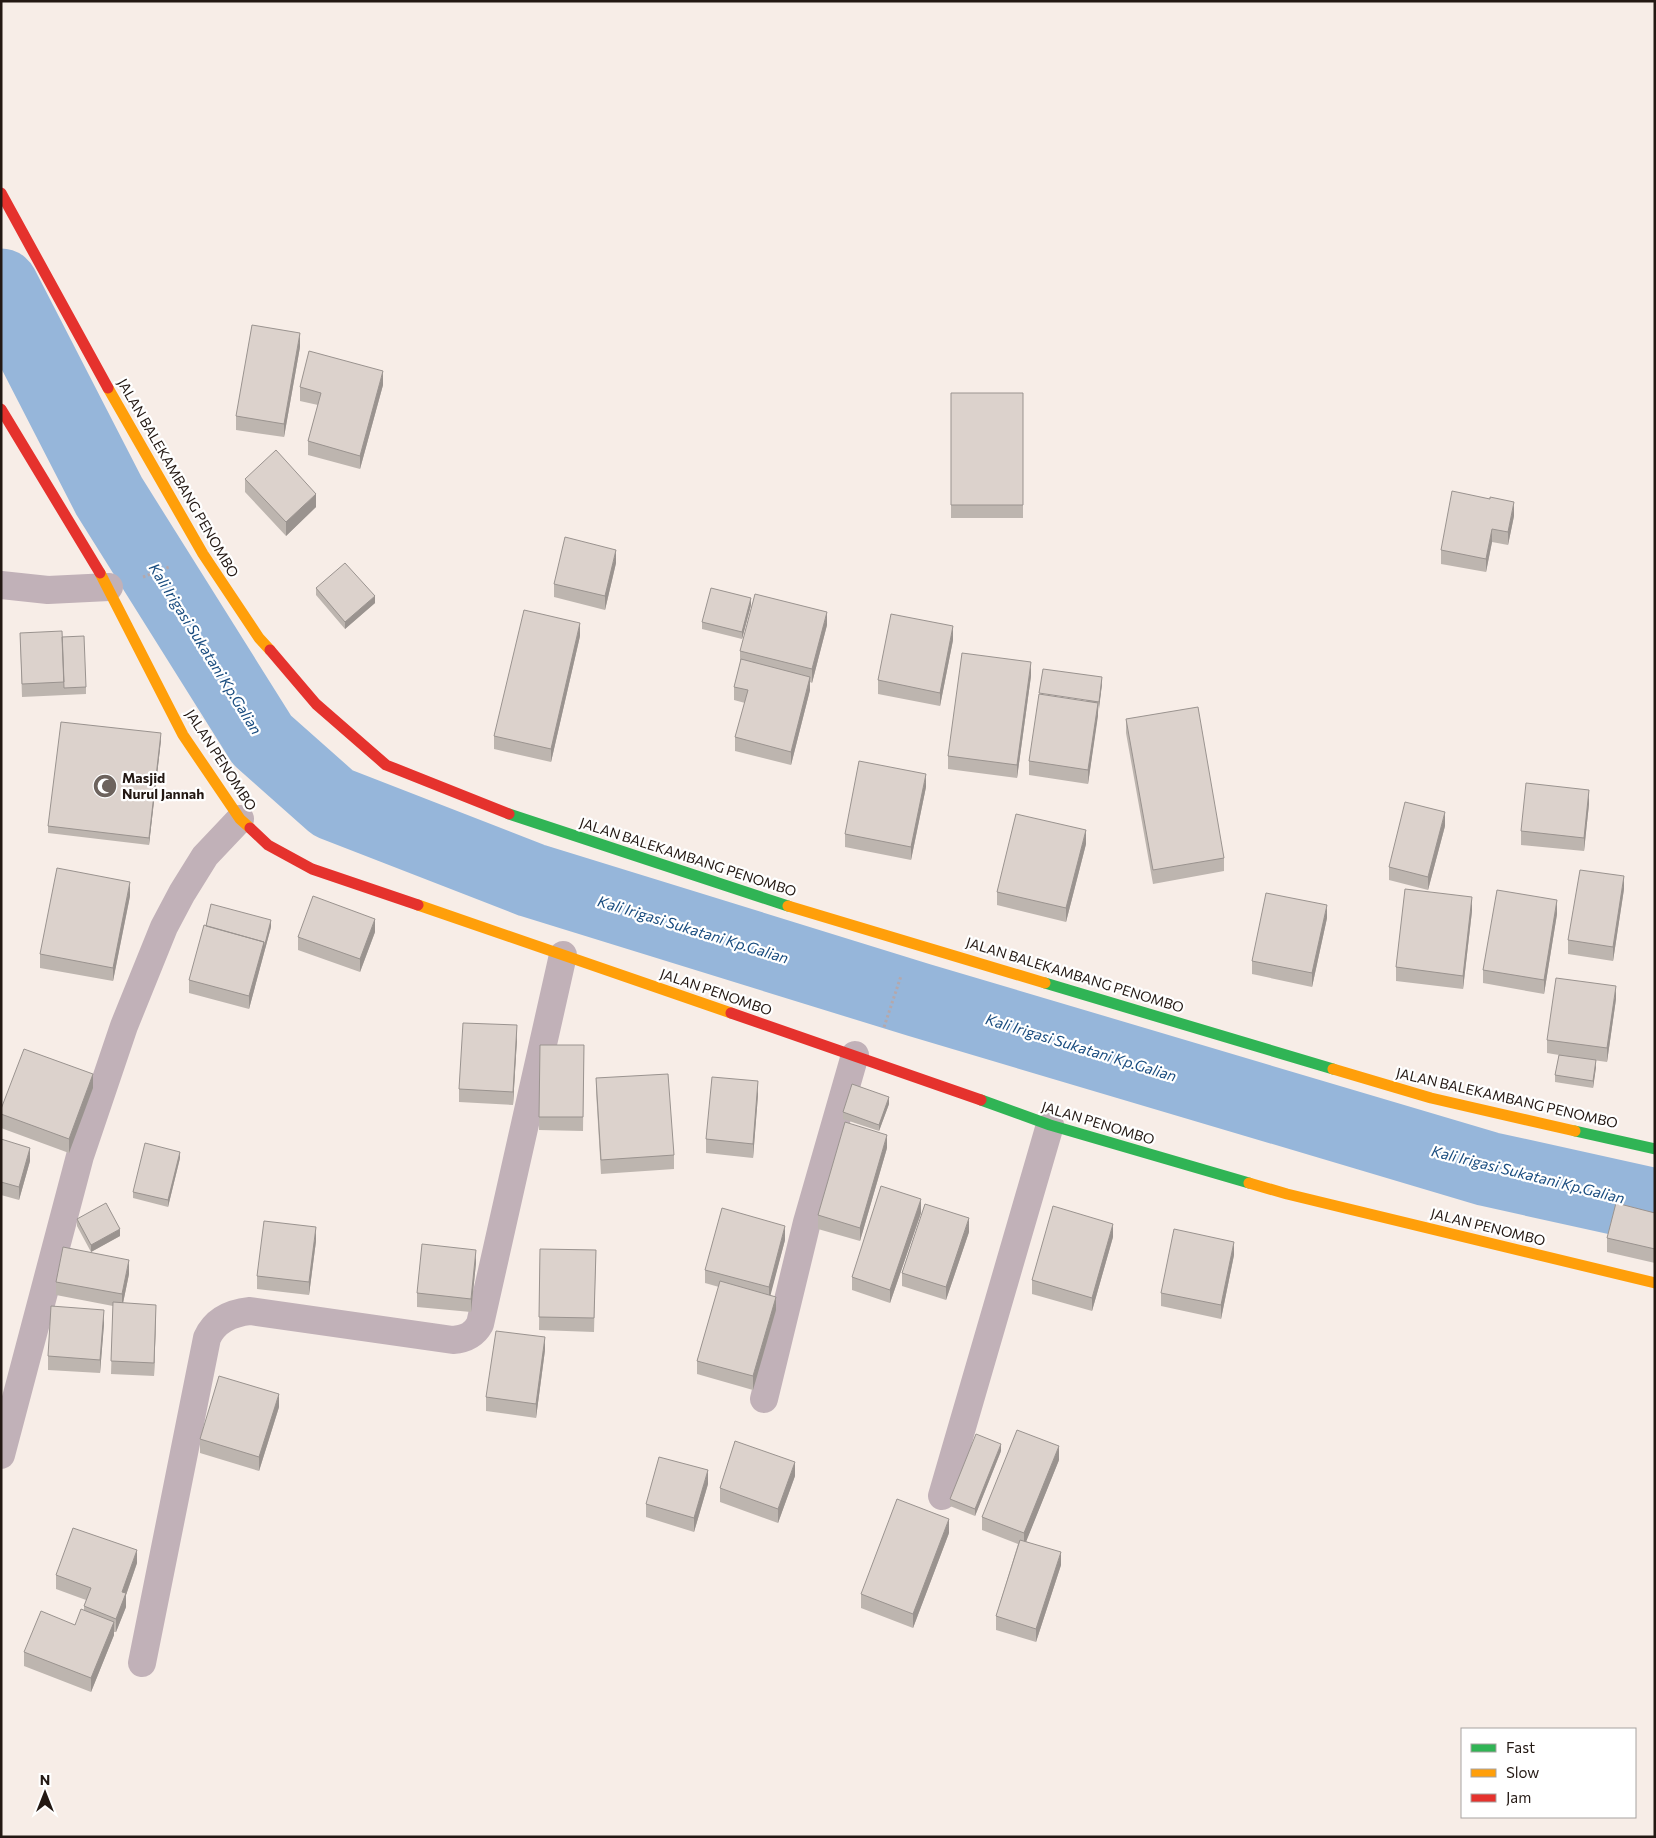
<svg xmlns="http://www.w3.org/2000/svg" width="1656" height="1838" font-family="Commissioner,sans-serif">
  <style>
    .lines { fill: none; stroke-linecap: round; stroke-linejoin: round }
    .river { stroke: #96b6da; stroke-width: 75 }
    .path { stroke: #b4a8ac; stroke-width: 3; stroke-dasharray: 2.5 2.5; stroke-linecap: butt }
    .street { stroke: #c1b1b8; stroke-width: 28 }
    .fast { stroke: #30b455; stroke-width: 11 }
    .slow { stroke: #ff9f0a; stroke-width: 11 }
    .jam { stroke: #e5322d; stroke-width: 11 }
    .wall { fill: #bdb5af }
    .shaded-wall { fill: #9a938f }
    .building { fill: #dcd2cc; stroke: #9a938f }
    .labels { text-anchor: middle; stroke-width: 4.5; stroke-linejoin: round; paint-order: stroke }
    .street-label { font-size: 14px; fill: #231813; stroke: #fff }
    .poi-label { font-size: 14px; font-weight: bold; fill: #231813; stroke: #fff; text-anchor: start }
    .water-label { font-size: 15px; font-style: italic; fill: #194c7f; stroke: #fff }
  </style>
  <rect width="100%" height="100%" fill="#f7ede7"/>
  <g class="lines">
    <path class="river" d="M1 286 109 496 262 740 333 803 531 880 919 1000 1488 1169 1655 1206"/>
    <path class="path" d="M143 577 169 567
      M884 1027 901 976"/>
    <path class="street" d="M1 585 48 590 109 587
      M764 1399 807 1222 855 1055
      M1 1455 80 1156 124 1026 164 927 182 893 205 856 240 819
      M942 1496 1050 1125
      M142 1663 207 1338C215 1320 231 1313 250 1311L453 1340C466 1339 474 1335 480 1324L563 955"/>
    <path class="fast" d="M509 814 788 906
      M1045 983 1333 1069
      M981 1100 1050 1125 1249 1183
      M1575 1131 1655 1149"/>
    <path class="slow" d="M108 388 203 554 259 638 270 650
      M100 573 183 735 240 819 250 828
      M418 905 731 1013
      M788 906 1045 983
      M1333 1069 1431 1098 1575 1131
      M1249 1183 1287 1194 1655 1283"/>
    <path class="jam" d="M1 193 108 388
      M1 409 100 573
      M270 650 316 704 386 765 509 814
      M250 828 268 845 312 869 418 905
      M731 1013 981 1100"/>
  </g>
  <path class="wall" d="M300 347 284 437 236 430V416Z
    M383 385 360 469 308 455V441L318 405 300 401V387Z
    M951 393H1023V518H951Z
    M245 479 316 507 286 536 245 492Z
    M1514 516 1508 545 1492 542 1486 572 1441 564V550Z
    M616 563 605 610 554 597V584Z
    M316 588 375 603 345 629 316 595Z
    M751 605 742 639 702 629V622Z
    M827 625 812 683 810 682V690L791 765 735 751V737L745 703 734 700V687L740 664V651Z
    M20 633 62 637 86 687V694L22 697Z
    M580 636 551 762 494 749V736Z
    M953 640 940 706 878 694V680Z
    M1031 676 1017 778 948 769V756Z
    M1102 684 1088 784 1029 775V761Z
    M1126 719 1224 858V871L1153 884 1126 733Z
    M161 740 149 845 48 833V826Z
    M926 787 911 860 845 847V834Z
    M1589 804 1584 851 1521 845V831Z
    M1445 826 1428 890 1389 880V867Z
    M1086 844 1066 922 997 905V892Z
    M1624 889 1613 961 1568 954V940Z
    M130 896 113 981 40 968V954Z
    M1472 911 1463 989 1396 981V967Z
    M1557 914 1544 994 1483 983V970Z
    M1327 918 1312 987 1252 974V961Z
    M271 927 249 1009 189 993V980Z
    M375 932 360 972 298 950V937Z
    M1616 999 1607 1062 1572 1057 1596 1067 1593 1088 1555 1082V1075L1559 1055 1547 1053V1040Z
    M517 1039 513 1105 459 1102V1089Z
    M540 1045H584L583 1131 539 1130Z
    M596 1078 674 1155V1169L601 1174 596 1091Z
    M93 1088 69 1153 1 1128V1109Z
    M758 1095 753 1158 706 1153V1139Z
    M889 1104 879 1131 843 1119V1112Z
    M1 1139 30 1161 19 1200 1 1195Z
    M887 1148 860 1241 818 1229V1215Z
    M180 1158 168 1207 133 1198V1192Z
    M921 1213 890 1303 852 1290V1277Z
    M1655 1213V1263L1607 1252V1238Z
    M77 1219 120 1236 91 1252 77 1226Z
    M969 1232 946 1300 902 1286V1273Z
    M1113 1237 1092 1311 1032 1294V1280Z
    M785 1240 770 1295 776 1310 753 1390 697 1374V1361L719 1287 705 1283V1270Z
    M316 1241 309 1295 257 1289V1276Z
    M540 1249 596 1250 594 1332 539 1330Z
    M1234 1255 1221 1319 1161 1306V1293Z
    M476 1263 471 1312 417 1307V1293Z
    M129 1274 123 1303 156 1318 154 1376 111 1374 113 1306 56 1295V1282Z
    M104 1324 100 1373 48 1370V1356Z
    M545 1350 536 1418 486 1411V1397Z
    M279 1407 259 1471 200 1453V1439Z
    M1001 1451 975 1516 950 1506V1499Z
    M1059 1460 1026 1541 1061 1565 1036 1642 996 1630V1616L1018 1544 982 1530V1517Z
    M795 1476 778 1523 720 1502V1488Z
    M708 1484 694 1532 646 1517V1504Z
    M949 1533 913 1628 861 1608V1594Z
    M137 1563 126 1595V1607L116 1632H114V1635L91 1692 24 1666V1652L75 1625 84 1610V1606L86 1600 56 1589V1575Z"/>
  <path class="shaded-wall" d="M300 333V347L284 437V424Z
    M383 371V385L360 469V456Z
    M316 494V507L286 536V522Z
    M1514 502V516L1508 545V532Z
    M1492 529V542L1486 572V559Z
    M616 550V563L605 610V596Z
    M375 596V603L345 629V622Z
    M751 598V605L742 639V632Z
    M827 612V625L812 683V669Z
    M580 623V636L551 762V749Z
    M953 626V640L940 706V693Z
    M1031 662V676L1017 778V765Z
    M810 677V690L791 765V752Z
    M1102 677V684L1099 709V702Z
    M1098 703V716L1088 784V770Z
    M161 733V740L149 845V838Z
    M926 774V787L911 860V847Z
    M1589 790V804L1584 851V838Z
    M1445 812V826L1428 890V877Z
    M1086 830V844L1066 922V908Z
    M1624 876V889L1613 961V947Z
    M130 882V896L113 981V968Z
    M1472 897V911L1463 989V976Z
    M1557 900V914L1544 994V980Z
    M1327 905V918L1312 987V973Z
    M375 919V932L360 972V959Z
    M271 920V927L249 1009V996L264 942Z
    M1616 986V999L1607 1062V1048Z
    M517 1025V1039L513 1105V1092Z
    M1596 1060V1067L1593 1088V1081Z
    M93 1074V1088L69 1153V1139Z
    M758 1081V1095L753 1158V1144Z
    M889 1097V1104L879 1131V1125Z
    M887 1135V1148L860 1241V1228Z
    M30 1148V1161L19 1200V1187Z
    M180 1152V1158L168 1207V1200Z
    M921 1199V1213L890 1303V1290Z
    M969 1218V1232L946 1300V1287Z
    M1113 1224V1237L1092 1311V1298Z
    M785 1226V1240L769 1301V1287Z
    M316 1227V1241L309 1295V1282Z
    M120 1229V1236L91 1252V1245Z
    M1234 1242V1255L1221 1319V1305Z
    M476 1250V1263L471 1312V1299Z
    M129 1260V1274L122 1308V1294Z
    M776 1297V1310L753 1390V1376Z
    M156 1305V1318L154 1376V1363Z
    M104 1310V1324L100 1373V1360Z
    M545 1337V1350L536 1418V1404Z
    M279 1394V1407L259 1471V1457Z
    M1001 1444V1451L975 1516V1509Z
    M1059 1446V1460L1024 1547V1533Z
    M795 1462V1476L778 1523V1509Z
    M708 1470V1484L694 1532V1518Z
    M949 1519V1533L913 1628V1614Z
    M137 1550V1563L126 1595V1607L116 1632V1619L122 1592Z
    M1061 1552V1565L1036 1642V1629Z
    M114 1622V1635L91 1692V1678Z"/>
  <path class="building" d="M252 325 300 333 284 424 236 416Z
    M309 351 383 371 360 456 308 441 321 393 300 387Z
    M951 393H1023V505H951Z
    M276 450 316 494 286 522 245 479Z
    M1452 491 1490 499V497L1514 502 1508 532 1492 529 1486 559 1441 550Z
    M565 537 616 550 605 596 554 584Z
    M345 563 375 596 345 622 316 588Z
    M711 588 751 598 742 632 702 622Z
    M755 594 827 612 812 669 740 651Z
    M524 610 580 623 551 749 494 736Z
    M891 614 953 626 940 693 878 680Z
    M62 631 64 682 22 684 20 633Z
    M84 636 86 687 64 688 62 637Z
    M962 653 1031 662 1017 765 948 756Z
    M741 659 810 677 791 752 735 737 748 690 734 687Z
    M1043 669 1102 677 1099 702 1039 693Z
    M1039 694 1098 703 1088 770 1029 761Z
    M1198 707 1224 858 1153 870 1126 719Z
    M61 722 161 733 149 838 48 826Z
    M859 761 926 774 911 847 845 834Z
    M1526 783 1589 790 1584 838 1521 831Z
    M1405 802 1445 812 1428 877 1389 867Z
    M1016 814 1086 830 1066 908 997 892Z
    M57 868 130 882 113 968 40 954Z
    M1580 870 1624 876 1613 947 1568 940Z
    M1405 889 1472 897 1463 976 1396 967Z
    M1497 890 1557 900 1544 980 1483 970Z
    M1266 893 1327 905 1312 973 1252 961Z
    M313 896 375 919 360 959 298 937Z
    M211 904 271 920 264 948V942L206 926Z
    M204 925 264 942 249 996 189 980Z
    M1556 978 1616 986 1607 1048 1547 1040Z
    M463 1023 517 1025 513 1092 459 1089Z
    M540 1045H584L583 1117H539Z
    M24 1049 93 1074 69 1139 1 1114V1109Z
    M1559 1055 1596 1060 1593 1081 1555 1075Z
    M668 1074 674 1155 601 1160 596 1078Z
    M712 1077 758 1081 753 1144 706 1139Z
    M852 1084 889 1097 879 1125 843 1112Z
    M845 1122 887 1135 860 1228 818 1215Z
    M1 1139 30 1148 19 1187 1 1182Z
    M145 1143 180 1152 168 1200 133 1192Z
    M881 1186 921 1199 890 1290 852 1277Z
    M106 1203 120 1229 91 1245 77 1219Z
    M1616 1203 1655 1213V1249L1607 1238Z
    M925 1204 969 1218 946 1287 902 1273Z
    M1053 1206 1113 1224 1092 1298 1032 1280Z
    M722 1208 785 1226 769 1287 705 1270Z
    M264 1221 316 1227 309 1282 257 1276Z
    M1174 1229 1234 1242 1221 1305 1161 1293Z
    M422 1244 476 1250 471 1299 417 1293Z
    M63 1247 129 1260 122 1294 56 1282Z
    M540 1249 596 1250 594 1318 539 1317Z
    M720 1281 776 1297 753 1376 697 1361Z
    M113 1302 156 1305 154 1363 111 1361Z
    M51 1306 104 1310 100 1360 48 1356Z
    M496 1331 545 1337 536 1404 486 1397Z
    M219 1376 279 1394 259 1457 200 1439Z
    M1017 1430 1059 1446 1024 1533 982 1517Z
    M976 1434 1001 1444 975 1509 950 1499Z
    M735 1441 795 1462 778 1509 720 1488Z
    M659 1457 708 1470 694 1518 646 1504Z
    M897 1499 949 1519 913 1614 861 1594Z
    M73 1528 137 1550 122 1592 126 1593 116 1619 84 1606 91 1588 56 1575Z
    M1020 1540 1061 1552 1036 1629 996 1616Z
    M81 1609 114 1622 91 1678 24 1652 41 1611 75 1625Z"/>
  <defs>
    <g id="mosque-disc" transform="scale(1.25)"><circle r="9.5" fill="#6d635d" stroke="#fff"/><path d="M3.5-4.9A6 6 0 1 0 3.5 4.9A5 5 0 1 1 3.5-4.9Z" fill="#fff"/></g>
  </defs>
  <g fill-rule="evenodd">
    <use href="#mosque-disc" x="105" y="786"/>
  </g>
  <g class="labels">
    <g class="street-label">
      <text transform="translate(178 478) rotate(60)" y="5">JALAN BALEKAMBANG PENOMBO</text>
      <text transform="translate(221 760) rotate(57)" y="5">JALAN PENOMBO</text>
      <text transform="translate(688 857) rotate(18)" y="5">JALAN BALEKAMBANG PENOMBO</text>
      <text transform="translate(1075 975) rotate(17)" y="5">JALAN BALEKAMBANG PENOMBO</text>
      <text transform="translate(716 992) rotate(19)" y="5">JALAN PENOMBO</text>
      <text transform="translate(1507 1098) rotate(13)" y="5">JALAN BALEKAMBANG PENOMBO</text>
      <text transform="translate(1098 1123) rotate(17)" y="5">JALAN PENOMBO</text>
      <text transform="translate(1488 1227) rotate(14)" y="5">JALAN PENOMBO</text>
    </g>
    <g class="poi-label">
      <text x="122" y="783">Masjid<tspan x="122" dy="16">Nurul Jannah</tspan></text>
    </g>
    <g class="water-label">
      <text transform="translate(205 649) rotate(58)" y="5">Kali Irigasi Sukatani Kp.Galian</text>
      <text transform="translate(693 930) rotate(17)" y="5">Kali Irigasi Sukatani Kp.Galian</text>
      <text transform="translate(1081 1048) rotate(17)" y="5">Kali Irigasi Sukatani Kp.Galian</text>
      <text transform="translate(1528 1175) rotate(14)" y="5">Kali Irigasi Sukatani Kp.Galian</text>
    </g>
  </g>
  <rect width="1656" height="1838" fill="none" stroke="#231813" stroke-width="5"/>
  <rect x="1461" y="1728" width="175" height="90" fill="#ffffff" stroke="#a7a3a1"/>
  <rect x="1471" y="1744" width="25" height="8" fill="#30b455" stroke="#a7a3a1"/>
  <text x="1506" y="1753" font-size="15" fill="#231813">Fast</text>
  <rect x="1471" y="1769" width="25" height="8" fill="#ff9f0a" stroke="#a7a3a1"/>
  <text x="1506" y="1778" font-size="15" fill="#231813">Slow</text>
  <rect x="1471" y="1794" width="25" height="8" fill="#e5322d" stroke="#a7a3a1"/>
  <text x="1506" y="1803" font-size="15" fill="#231813">Jam</text>
  <g transform="translate(45 1793)" stroke="#ffffff" stroke-width="4" paint-order="stroke">
  <path d="M0-4L9 19L0 12L-9 19Z" fill="#231813"/>
  <text y="-8" font-size="14" font-weight="bold" text-anchor="middle" fill="#231813">N</text>
  </g>
</svg>
